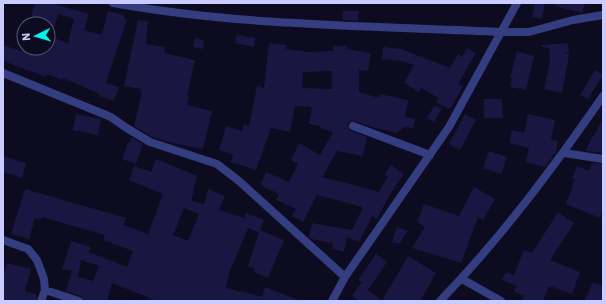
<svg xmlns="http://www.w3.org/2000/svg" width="606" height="304" font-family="'IBM Plex Sans',sans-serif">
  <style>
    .building { fill: #191741; fill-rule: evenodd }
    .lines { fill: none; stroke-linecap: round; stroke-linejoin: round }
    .minor { stroke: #343d80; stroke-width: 8 }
  </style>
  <rect width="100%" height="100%" fill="#0c0b1f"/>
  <path class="building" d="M35 3H51L89 14 84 30 102 35 108 11 124 15V19H127L106 83 119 87 114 101 99 96 100 94 63 78V80L47 74 46 77 3 61V45L21 51 22 48H48V24H29ZM58 14 74 19 68 43 51 37Z
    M535 3H545L542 19 532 17Z
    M555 3H585L582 13 555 6Z
    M343 11H359L358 21 343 20Z
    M138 20 148 21 146 44 165 47 164 53 195 60 187 96H189L187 105 212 111 203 149 173 143 152 137 134 126 142 92H140L141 89 124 86Z
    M237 35 255 38 254 47 235 43Z
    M195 38 204 40 203 49 193 47Z
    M269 43 287 45 286 49 308 52 333 51V46H347V49L371 53 368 71 359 70V92L379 98 380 94 408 100 405 117 415 119 413 128 405 127 396 133 372 127 355 121 350 122 348 124 349 130 367 137 363 156 337 151 322 177 373 190 378 193 388 177 385 174 391 165 404 174 389 196 377 219 372 216 359 242 347 237 344 252 332 249 333 243 311 239 309 237 312 223 352 230 363 207 317 195 303 222 292 216 296 209 276 200 279 194 260 185 266 172 289 182 298 164 291 160 299 143 320 155 333 132 320 128V126L309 124 312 107 295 106 290 132 271 128 256 170 231 162 233 155 219 150 226 126 242 131 244 124 249 126 257 86 264 88ZM332 71V89L302 88 303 72Z
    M568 43 569 53 564 52 569 55 562 93 544 89 550 61 549 48 542 47V45Z
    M383 47 401 49 450 68 458 54 462 57 467 48 476 53 458 84 463 86 451 108H447L436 102 439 98 421 88 419 92 404 83 414 65 402 61 382 59Z
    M517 51 534 56 526 90 510 87 512 78H510Z
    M595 70 603 75 588 99 580 95Z
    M484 99H502L503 118H484Z
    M434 106 442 108 434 122 427 118Z
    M76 114 101 119 98 135 73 130Z
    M465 114 476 120 460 150 449 144Z
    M528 114 555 120 551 140 558 141 556 153 555 154H553L552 158 545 167 526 162 529 148 509 143 512 130 524 133Z
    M603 118V153L586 151 592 136H594Z
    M131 137 143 144 136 164 122 159 128 142 130 143Z
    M489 151 507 157 501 174 483 168Z
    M3 156 26 163 22 178 3 172Z
    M156 159 197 176 191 201 204 204 208 189 225 196 219 210 244 218 246 213 264 220 259 232 248 228 228 276H229L225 287 240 292 241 291 262 297 265 287 301 301H157L112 283 107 301H88L84 300 81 296 66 291 72 271 62 269 71 241 91 247 89 252 127 267 133 251 103 240 105 235 42 217 41 220 35 218 29 239 11 234 25 189 126 218 123 225 148 234 163 194 129 180 134 166 151 172ZM184 208 199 214 188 241 173 235ZM81 260 99 266 93 281 78 277Z
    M592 163 603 164V209L600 218 566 204 575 179 572 178 577 166 589 171Z
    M474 187 495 199 483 220 478 217 461 263 412 248 425 227 417 222 424 204 459 216Z
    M558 212 574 223 550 260 580 272 572 294 550 286 548 288 543 301H522L524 296 514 292 517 286 502 280 506 272 514 275 524 250 532 253Z
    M397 227 408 231 399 244 392 242Z
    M260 230 284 240 268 278 254 272 255 269 248 266Z
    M376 254 387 262 368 290 382 301 408 256 436 273 420 301H359L352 296 362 282 358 280Z
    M7 263 31 269 25 291 37 295 36 301H3V276Z
    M593 282 603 286V301H584Z"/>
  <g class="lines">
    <path class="minor" d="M113 3C241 26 372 26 502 32H529L573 20 603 15
      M3 73 111 117 125 127 150 142 217 164 239 181 345 277
      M353 126 430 155
      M564 153 603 159
      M3 240 28 249 37 260 44 279 45 290 41 301
      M462 279 501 301
      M45 290 79 301
      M332 301 345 277 449 127 517 3
      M440 301C501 238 553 168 603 96"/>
  </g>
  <rect width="606" height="304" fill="none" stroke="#caccff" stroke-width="8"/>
  <g transform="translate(36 36) rotate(265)"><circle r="19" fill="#0c0b1f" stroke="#585879"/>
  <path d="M0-3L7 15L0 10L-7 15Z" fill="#00f5e8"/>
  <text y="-6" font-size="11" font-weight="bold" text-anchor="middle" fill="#caccff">N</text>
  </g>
</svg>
